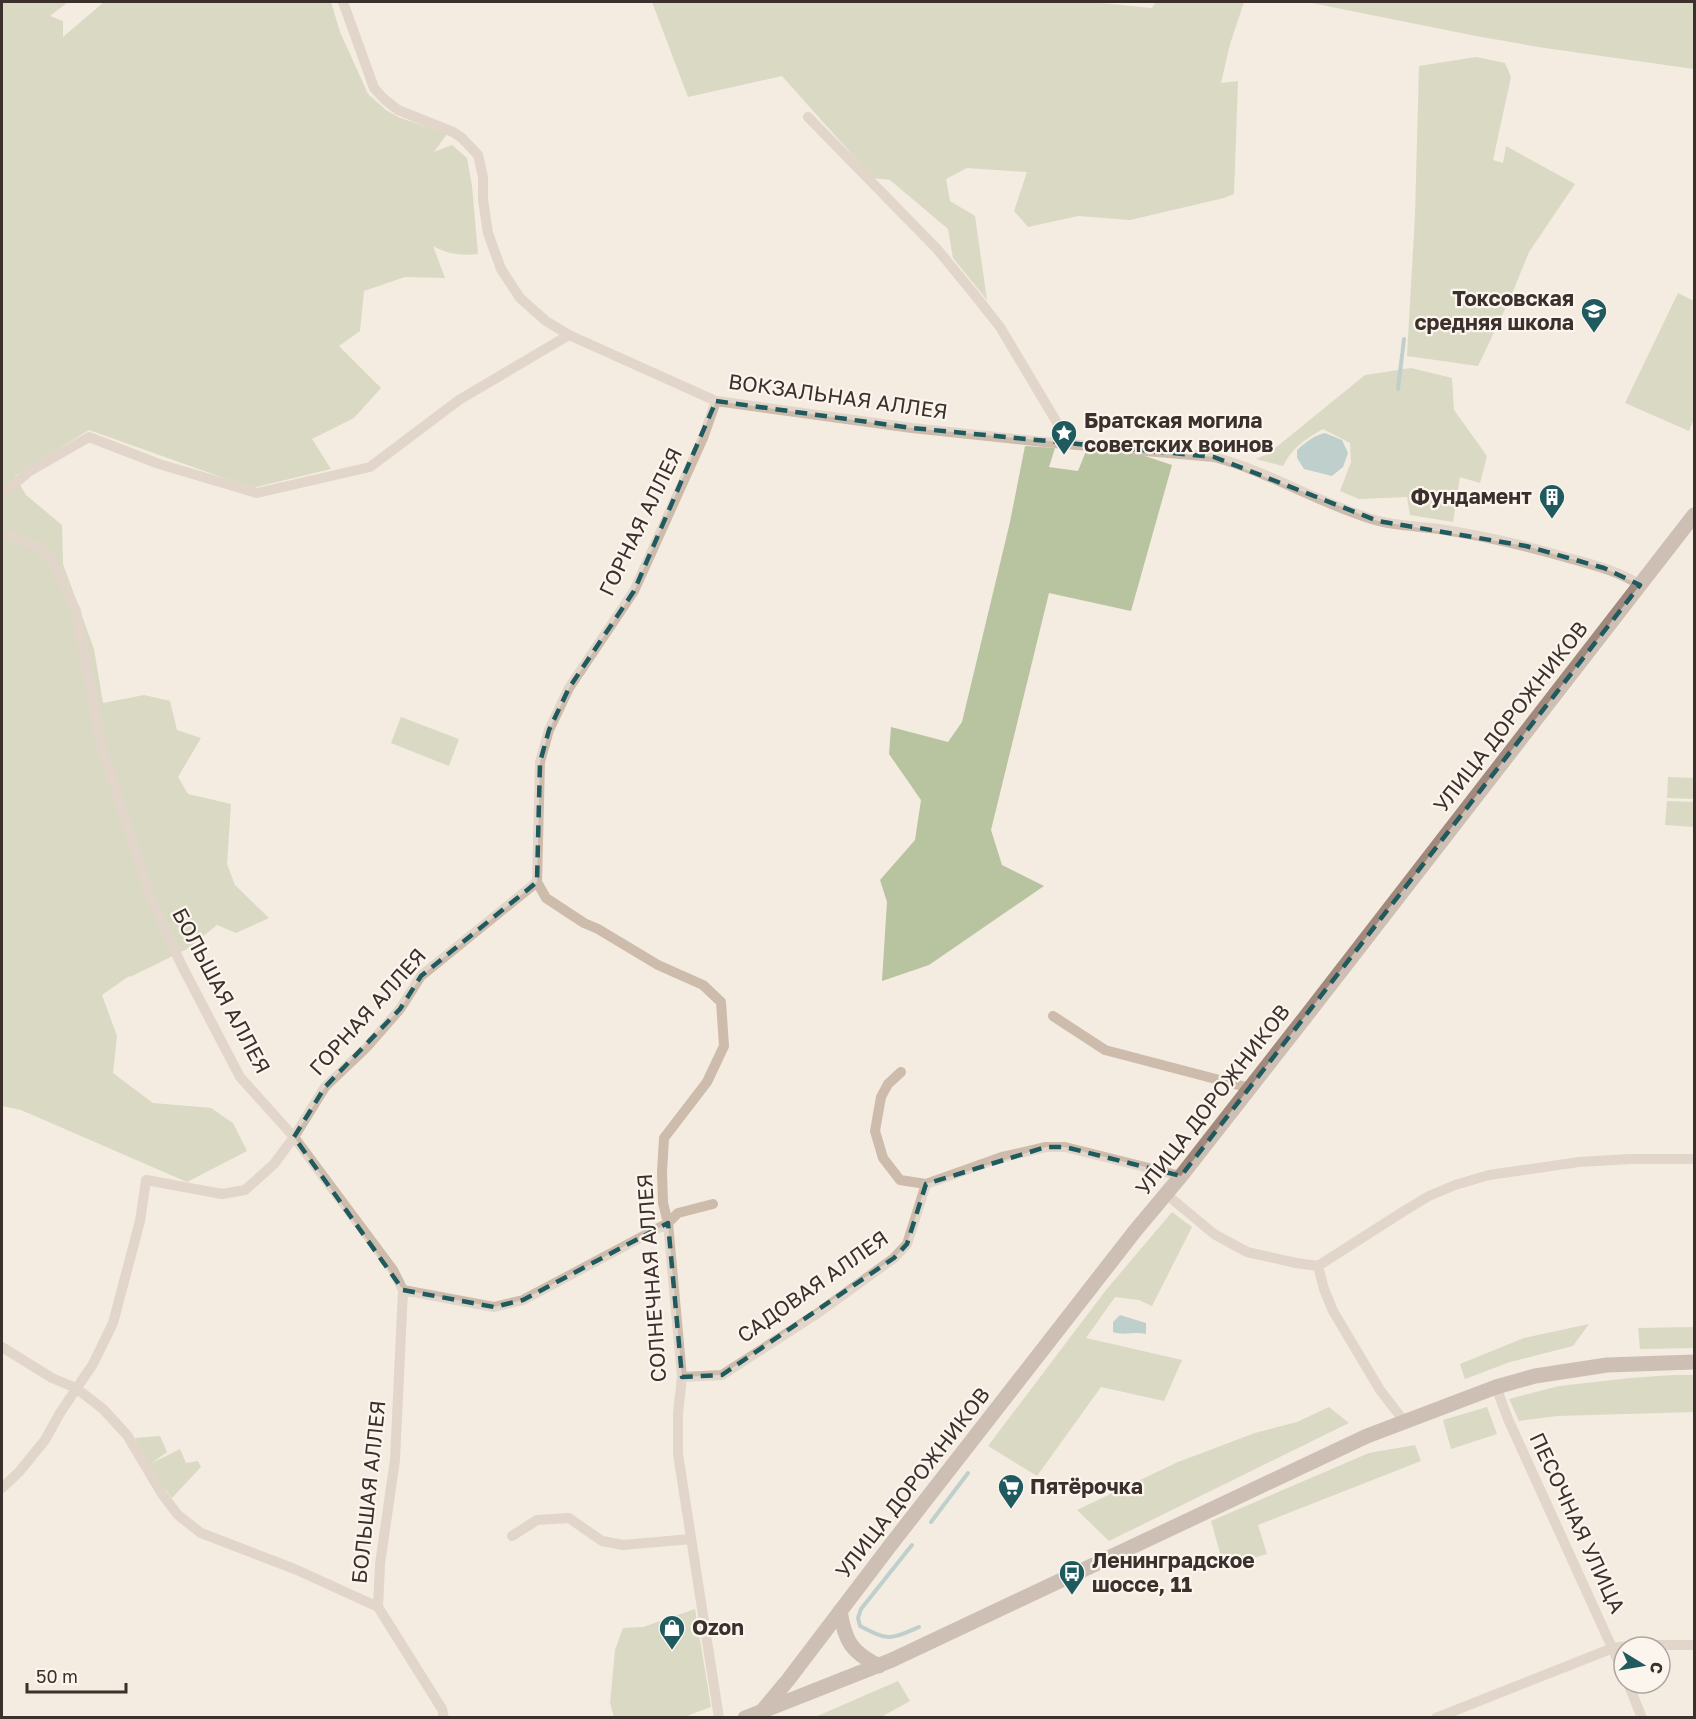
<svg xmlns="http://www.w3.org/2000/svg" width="1696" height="1719" font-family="'Golos Text',sans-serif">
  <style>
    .green { fill: #b8c4a0 }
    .water { fill: #7fb0b2 }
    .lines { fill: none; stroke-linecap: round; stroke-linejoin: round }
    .stream { stroke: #7fb0b2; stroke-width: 4 }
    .minor { stroke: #cdbbac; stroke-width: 10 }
    .secondary { stroke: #a18a7d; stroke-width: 15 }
    .marked { fill: none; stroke: #1f5a5e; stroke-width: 4.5; stroke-dasharray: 12 8; stroke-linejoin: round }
    .labels { text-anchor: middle; stroke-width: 4.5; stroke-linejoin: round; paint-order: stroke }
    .poi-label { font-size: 21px; font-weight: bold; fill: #3b302b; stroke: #fbf5ee; text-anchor: start }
    .street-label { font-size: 21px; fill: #3b302b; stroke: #fbf5ee }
  </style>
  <rect width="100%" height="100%" fill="#f4ebe1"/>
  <path class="green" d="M2 2H68L50 16 63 21V37L104 2H331L340 32 368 94 386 110 398 117 447 134 434 152 452 145 467 158 472 186 478 254C461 256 448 254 433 246L445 278 405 277 364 291 360 331 339 346 381 388 354 418 312 439 331 469 252 488 89 430 15 476 26 495 62 525 63 564 94 649 103 703 144 695 170 701 177 730 201 738 178 777 188 794 231 804 227 864 235 885 269 918 236 933 217 925 187 949 130 977 129 976 102 995 117 1036 113 1073 153 1103 211 1108 233 1123 247 1151 187 1182 21 1110 2 1106Z
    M652 2H1091L1152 8 1155 2H1244L1230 44 1221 83 1238 81 1234 194 1224 198 1130 220 1078 216 1028 227 1014 211 1027 172 967 168 946 179 950 201 975 216 987 300 953 258 948 229 890 180 873 178 782 76 688 97Z
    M1307 2H1694V69L1538 47 1471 35Z
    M1476 57 1505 63 1511 77 1493 160 1503 163 1506 146 1575 184 1529 252 1509 301 1478 366 1407 356 1415 215 1419 66Z
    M1678 293 1694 301V419L1689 431 1625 403Z
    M1411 368 1452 378 1454 410 1487 456 1480 483 1460 477 1453 522 1410 515 1407 497 1359 499 1340 491 1351 462 1350 443 1323 429C1304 440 1294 446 1283 466L1256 459 1268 454 1365 375Z
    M1025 446 1055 448 1049 467 1078 471 1086 451 1139 454 1172 465 1131 611 1049 593 991 830 1002 865 1044 886 929 965 882 981 887 902 880 880 915 840 921 800 889 754 891 727 948 742 962 722 1010 522Z
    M401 717 459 739 449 766 391 743Z
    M1668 777 1694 778V799L1667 798Z
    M1667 801 1694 802V827L1665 825Z
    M1172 1212 1192 1227 1152 1306 1139 1300 1115 1297 1086 1338 1182 1360 1164 1401 1101 1387 1037 1476 988 1446 1106 1290Z
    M1589 1324 1573 1346 1510 1362 1465 1379 1460 1364 1524 1338Z
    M1694 1327V1348L1640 1349 1638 1328Z
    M1674 1375H1694V1412L1557 1416 1519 1421 1509 1399 1559 1386 1630 1378Z
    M1329 1407 1349 1423 1109 1541 1077 1510 1178 1462 1255 1433 1297 1422Z
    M1487 1407 1497 1434 1451 1449 1443 1420Z
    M160 1436 167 1452 152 1463 180 1449 186 1463 198 1461 201 1467 172 1498 147 1466 135 1438Z
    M1415 1445 1421 1461 1258 1525 1267 1554 1224 1567 1211 1521 1369 1453Z
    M695 1609 711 1707 684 1717H614L610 1703 615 1650 623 1628 643 1627Z
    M898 1681 910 1701 881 1717H815Z"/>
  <path class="water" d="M1325 433 1342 440 1348 453 1343 467 1332 476 1304 469 1297 458V450C1306 442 1313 436 1325 433Z
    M1120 1315 1146 1323V1334C1134 1331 1124 1336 1113 1332V1322Z"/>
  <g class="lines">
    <path class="stream" d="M1398 389 1404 339
      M931 1522 968 1473
      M912 1545 861 1609 858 1618 860 1626C889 1641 889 1640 919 1627"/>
    <path class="minor" d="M343 2 374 88 384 99 398 110 453 132 462 138 478 155 483 177V200L488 233 501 269 520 298 546 321 569 335 716 401 912 428 1044 442 1214 457C1270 472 1320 504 1375 520 1395 526 1418 526 1439 529 1484 536 1528 546 1572 559 1597 566 1618 571 1640 585
      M808 117 937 249 974 294 1000 327 1062 431 1075 445
      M2 494 30 471 89 437 159 464 257 493 370 467 459 400 569 335
      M2 532 38 547 52 559 76 611 101 744 150 896 181 964 240 1077 294 1137 393 1270 403 1290 395 1460 380 1564 378 1607
      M537 882 546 898 584 923 598 929 658 965 703 985 721 1002 724 1046 707 1082 664 1138 662 1172 663 1203 668 1223 682 1377 678 1413V1454L719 1718
      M1053 1016 1105 1050 1250 1088
      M901 1072 888 1084 881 1097 875 1131 883 1158 900 1180 926 1184 1002 1157 1046 1147H1065L1181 1176
      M1166 1194 1214 1234 1247 1252 1296 1263 1318 1266 1404 1211 1429 1196 1455 1185 1489 1175 1579 1162 1630 1159H1694
      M1318 1266 1324 1289 1333 1311 1380 1390 1404 1421
      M403 1290 494 1307 523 1300 668 1223 678 1213 713 1204
      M2 1347 52 1378 76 1388 103 1409 127 1435 162 1494 178 1515 201 1533 297 1570 378 1607 442 1709 444 1718
      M682 1377 722 1375 818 1313 894 1258 907 1244 926 1184
      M1496 1387 1508 1419 1624 1674
      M2 1488 19 1472 45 1440 60 1413 93 1364 113 1323 140 1221 146 1180 222 1194 245 1190 274 1164 294 1137 325 1087 366 1048 400 1009 421 976 537 882 540 762 549 730 569 688 634 591 703 438 716 401
      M512 1536 537 1520 569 1518 602 1541 623 1545 691 1539
      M1628 1683 1642 1718
      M1436 1718 1613 1648 1636 1645H1694"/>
    <path class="secondary" d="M840 1611C845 1641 851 1652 879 1666
      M763 1710 788 1680 889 1547 1135 1231 1181 1176 1303 1020 1694 515
      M745 1718 892 1660 1367 1436 1496 1387 1535 1376 1607 1365 1694 1362"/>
  </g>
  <path d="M0 0H1696V1719H0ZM716 401 912 428 1214 457 1378 521 1526 546 1604 568 1640 585 1181 1176 1065 1147H1046L926 1184 907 1244 894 1258 722 1375 682 1377 668 1223 523 1300 494 1307 403 1290 294 1137 325 1087 400 1009 421 976 537 882 540 762 549 730 569 688 634 591Z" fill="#f4ebe1" fill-opacity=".55" fill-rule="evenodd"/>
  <path class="marked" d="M716 401 912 428 1214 457 1378 521 1526 546 1604 568 1640 585 1181 1176 1065 1147H1046L926 1184 907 1244 894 1258 722 1375 682 1377 668 1223 523 1300 494 1307 403 1290 294 1137 325 1087 400 1009 421 976 537 882 540 762 549 730 569 688 634 591Z"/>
  <defs>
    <g id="school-pin" transform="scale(1.35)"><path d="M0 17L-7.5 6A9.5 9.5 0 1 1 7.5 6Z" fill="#1f5a5e" stroke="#fbf5ee"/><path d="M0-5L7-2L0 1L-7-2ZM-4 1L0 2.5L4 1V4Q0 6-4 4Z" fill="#fff"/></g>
    <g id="sight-pin" transform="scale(1.35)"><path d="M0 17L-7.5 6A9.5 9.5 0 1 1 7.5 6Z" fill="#1f5a5e" stroke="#fbf5ee"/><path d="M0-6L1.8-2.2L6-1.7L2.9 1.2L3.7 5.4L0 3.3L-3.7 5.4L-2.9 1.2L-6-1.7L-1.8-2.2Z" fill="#fff"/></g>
    <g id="building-pin" transform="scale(1.35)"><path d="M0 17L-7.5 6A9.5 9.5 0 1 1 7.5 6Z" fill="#1f5a5e" stroke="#fbf5ee"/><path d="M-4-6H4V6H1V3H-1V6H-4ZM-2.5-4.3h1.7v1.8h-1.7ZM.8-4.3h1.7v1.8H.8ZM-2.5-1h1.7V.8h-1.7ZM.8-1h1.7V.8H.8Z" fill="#fff"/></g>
    <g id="supermarket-pin" transform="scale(1.35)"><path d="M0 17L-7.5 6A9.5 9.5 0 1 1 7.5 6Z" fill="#1f5a5e" stroke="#fbf5ee"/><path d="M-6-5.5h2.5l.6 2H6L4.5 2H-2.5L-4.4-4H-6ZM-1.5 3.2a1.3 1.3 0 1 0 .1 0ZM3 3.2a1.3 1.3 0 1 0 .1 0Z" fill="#fff"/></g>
    <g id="bus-pin" transform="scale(1.35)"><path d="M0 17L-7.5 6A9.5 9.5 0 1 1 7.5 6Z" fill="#1f5a5e" stroke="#fbf5ee"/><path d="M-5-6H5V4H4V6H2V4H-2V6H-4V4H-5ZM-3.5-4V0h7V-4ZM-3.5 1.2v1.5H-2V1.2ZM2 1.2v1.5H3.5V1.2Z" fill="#fff"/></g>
    <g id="shop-pin" transform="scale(1.35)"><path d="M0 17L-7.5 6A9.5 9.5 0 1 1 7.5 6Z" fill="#1f5a5e" stroke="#fbf5ee"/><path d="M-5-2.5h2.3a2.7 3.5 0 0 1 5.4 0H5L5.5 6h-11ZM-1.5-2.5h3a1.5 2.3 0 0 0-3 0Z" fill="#fff"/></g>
  </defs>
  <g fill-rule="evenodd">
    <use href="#school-pin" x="1594" y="311"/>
    <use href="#sight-pin" x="1064" y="433"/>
    <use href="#building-pin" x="1552" y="497"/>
    <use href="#supermarket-pin" x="1011" y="1487"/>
    <use href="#bus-pin" x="1072" y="1573"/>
    <use href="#shop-pin" x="672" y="1628"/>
  </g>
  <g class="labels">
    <g class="poi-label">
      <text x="1574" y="306" text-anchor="end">Токсовская<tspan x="1574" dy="24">средняя школа</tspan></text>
      <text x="1084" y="428">Братская могила<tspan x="1084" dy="24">советских воинов</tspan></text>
      <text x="1532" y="504" text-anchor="end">Фундамент</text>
      <text x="1030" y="1494">Пятёрочка</text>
      <text x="1092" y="1568">Ленинградское<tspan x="1092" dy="24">шоссе, 11</tspan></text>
      <text x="692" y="1635">Ozon</text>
    </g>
    <g class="street-label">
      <text transform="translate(838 397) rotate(8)" y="7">ВОКЗАЛЬНАЯ АЛЛЕЯ</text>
      <text transform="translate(641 522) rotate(-64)" y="7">ГОРНАЯ АЛЛЕЯ</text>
      <text transform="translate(1511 717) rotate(-52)" y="7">УЛИЦА ДОРОЖНИКОВ</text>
      <text transform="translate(221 991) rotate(62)" y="7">БОЛЬШАЯ АЛЛЕЯ</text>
      <text transform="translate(368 1012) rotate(-48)" y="7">ГОРНАЯ АЛЛЕЯ</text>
      <text transform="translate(1213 1100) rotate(-52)" y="7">УЛИЦА ДОРОЖНИКОВ</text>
      <text transform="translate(652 1278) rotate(-94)" y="7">СОЛНЕЧНАЯ АЛЛЕЯ</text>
      <text transform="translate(813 1287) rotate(-35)" y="7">САДОВАЯ АЛЛЕЯ</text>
      <text transform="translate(913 1483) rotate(-52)" y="7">УЛИЦА ДОРОЖНИКОВ</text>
      <text transform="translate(369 1492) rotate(-84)" y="7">БОЛЬШАЯ АЛЛЕЯ</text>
      <text transform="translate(1577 1523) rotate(65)" y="7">ПЕСОЧНАЯ УЛИЦА</text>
    </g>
  </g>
  <rect width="1696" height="1719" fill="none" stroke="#3b302b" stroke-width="6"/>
  <g transform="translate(1642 1665) rotate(101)"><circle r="28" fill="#fbf5ee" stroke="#aea6a0" stroke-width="1.5"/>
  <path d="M0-4.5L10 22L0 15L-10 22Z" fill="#1f5a5e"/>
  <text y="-9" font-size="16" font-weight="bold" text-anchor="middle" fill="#3b302b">С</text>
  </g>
  <path d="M27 1683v9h99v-9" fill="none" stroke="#3b302b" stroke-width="3"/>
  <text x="36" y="1683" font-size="18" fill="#3b302b" stroke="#fbf5ee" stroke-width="4.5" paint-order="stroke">50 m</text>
</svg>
